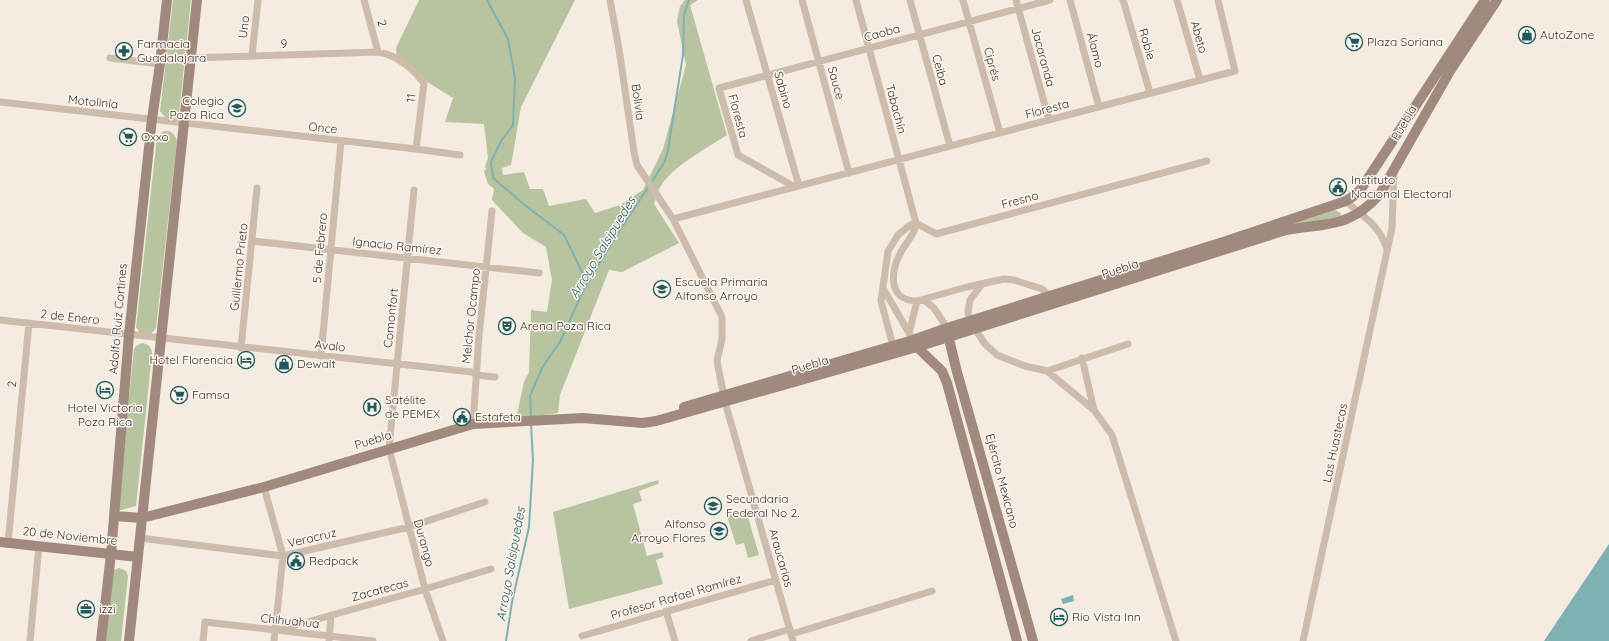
<svg xmlns="http://www.w3.org/2000/svg" width="1609" height="641" font-family="Quicksand,sans-serif">
  <style>
    .green { fill: #b8c4a0 }
    .water { fill: #7fb0b2 }
    .lines { fill: none; stroke-linecap: round; stroke-linejoin: round }
    .stream { stroke: #7fb0b2; stroke-width: 2 }
    .minor { stroke: #cdbbac; stroke-width: 7 }
    .secondary { stroke: #a18a7d; stroke-width: 10 }
    .labels { text-anchor: middle; stroke-width: 3; stroke-linejoin: round; paint-order: stroke }
    .street-label { font-size: 12px; fill: #3b302b; stroke: #fbf5ee }
    .poi-label { font-size: 12px; fill: #3b302b; stroke: #fbf5ee; text-anchor: start }
    .water-label { font-size: 13px; font-style: italic; fill: #1f5a5e; stroke: #fbf5ee }
  </style>
  <rect width="100%" height="100%" fill="#f4ebe1"/>
  <path class="green" d="M173 0H191L179 114 172 119 166 118 160 111Z
    M419 0H575L521 107 511 165 502 168 503 175 524 172 530 189H543L549 206 586 199 595 213 620 205 643 190 663 149 686 65 677 21 680 6 685 0H698L690 5 727 135C707 148 675 165 662 184 658 190 656 197 654 204L679 243 622 272 609 270 560 395 558 413 516 419 524 382 529 372 531 310 547 312 552 280 546 247 523 233 492 200 494 189 488 184 484 171 486 169 485 166 488 158 484 124 445 122 453 98 397 63 396 48Z
    M165 131C172 131 175 134 177 141L156 328 150 335 140 333 136 327 157 137 162 132Z
    M1335 210 1341 213 1340 216 1256 236Z
    M142 343C148 344 152 347 152 354L136 506 117 511 134 349 136 346Z
    M658 480 659 483 658 484 639 491 642 501 633 504 647 556 662 552 664 557 656 560 663 584 569 609 553 512Z
    M746 510 759 555 748 558 744 543 736 545 727 516Z
    M119 568 126 571 128 576 121 641H104L114 570Z"/>
  <path class="water" d="M1609 544V641H1544Z
    M1073 595 1074 601 1063 604 1061 599Z"/>
  <g class="lines">
    <path class="stream" d="M487 0 508 39 515 78 513 125 501 141 491 162 493 178 526 206 564 235 583 274 584 289
      M651 183 665 161 668 150 683 55 684 15 689 0
      M531 418 530 396 542 368 560 342 584 289 614 239 649 186
      M506 641 512 602 529 527 533 460 531 424"/>
    <path class="minor" d="M364 0 378 52
      M610 0 619 49 634 152 637 165 673 219 722 317V339L717 361 725 402 793 641
      M746 0 799 186
      M802 0 849 173
      M856 0 916 223C915 235 906 242 901 252 890 272 888 301 917 301L967 287 1004 279 1014 280 1042 289 1050 296 1052 299
      M910 0 950 146
      M963 0 1000 133
      M1016 0 1049 120
      M1070 0 1099 107
      M1123 0 1150 93
      M1177 0 1200 80
      M252 56 258 0
      M110 58 160 64
      M191 58 378 52C397 55 413 69 424 83L416 149
      M0 102 416 149 460 155
      M795 187 738 155 719 88 1050 0
      M414 190 389 448 425 589 443 641
      M1346 201C1364 218 1378 223 1387 249
      M673 219 1235 71 1218 0
      M253 241 539 273
      M982 284 970 300 968 312 970 321 985 344 997 355 1025 366 1047 371 1094 410 1112 435 1176 641
      M883 288 913 340
      M924 300 934 308 947 328
      M0 320 472 372 476 375 495 377
      M909 333 917 301
      M893 346 881 301 888 251 898 235 910 225 916 223 936 234 1207 161
      M241 348 257 188
      M321 356 341 141
      M1082 358 1094 410
      M1047 371 1128 344
      M473 424 479 336 492 211
      M264 487 283 556 274 641
      M140 538 283 556 409 527 485 502
      M8 543 29 323
      M666 611 675 641
      M275 631 425 589 491 569
      M792 634 932 591
      M582 636 776 580
      M30 641 39 546
      M203 641 205 622 373 641
      M329 641 331 615
      M751 641 790 629
      M1303 641 1392 228 1394 169"/>
    <path class="secondary" d="M947 331 957 372 1033 641
      M915 343 917 347 942 371 947 383 1017 641
      M684 407 913 340 947 328 1220 243 1346 201 1355 195 1361 189 1485 0
      M115 516 142 518 264 487 473 424 583 418 643 423 656 421 917 347 1286 230C1327 223 1350 228 1380 194L1450 71 1497 0
      M0 542 138 557
      M101 641 111 554 129 335 152 119 160 64 167 0
      M129 641 197 0"/>
  </g>
  <defs>
    <g id="shop-ring" transform="scale(0.9)"><circle r="9.5" fill="#fbf5ee" stroke="#1f5a5e" stroke-width="1.5"/><path d="M-5-2.5h2.3a2.7 3.5 0 0 1 5.4 0H5L5.5 6h-11ZM-1.5-2.5h3a1.5 2.3 0 0 0-3 0Z" fill="#1f5a5e"/></g>
    <g id="supermarket-ring" transform="scale(0.9)"><circle r="9.5" fill="#fbf5ee" stroke="#1f5a5e" stroke-width="1.5"/><path d="M-6-5.5h2.5l.6 2H6L4.5 2H-2.5L-4.4-4H-6ZM-1.5 3.2a1.3 1.3 0 1 0 .1 0ZM3 3.2a1.3 1.3 0 1 0 .1 0Z" fill="#1f5a5e"/></g>
    <g id="pharmacy-ring" transform="scale(0.9)"><circle r="9.5" fill="#fbf5ee" stroke="#1f5a5e" stroke-width="1.5"/><path d="M-2-6h4v4h4v4h-4v4h-4v-4h-4v-4h4Z" fill="#1f5a5e"/></g>
    <g id="school-ring" transform="scale(0.9)"><circle r="9.5" fill="#fbf5ee" stroke="#1f5a5e" stroke-width="1.5"/><path d="M0-5L7-2L0 1L-7-2ZM-4 1L0 2.5L4 1V4Q0 6-4 4Z" fill="#1f5a5e"/></g>
    <g id="civic-ring" transform="scale(0.9)"><circle r="9.5" fill="#fbf5ee" stroke="#1f5a5e" stroke-width="1.5"/><path d="M-.6-6.5H3V-4.5H.6V-3L4-1V1h2V6H-6V1h2V-1L-.6-3ZM-1.2 2.5V6h2.4V2.5Z" fill="#1f5a5e"/></g>
    <g id="theatre-ring" transform="scale(0.9)"><circle r="9.5" fill="#fbf5ee" stroke="#1f5a5e" stroke-width="1.5"/><path d="M-5-5.5Q0-4 5-5.5V0Q5 5 0 6Q-5 5-5 0ZM-3.3-2.5H-1v1.5H-3.3ZM1-2.5H3.3v1.5H1ZM-2.8 1Q0 5.5 2.8 1Z" fill="#1f5a5e"/></g>
    <g id="hotel-ring" transform="scale(0.9)"><circle r="9.5" fill="#fbf5ee" stroke="#1f5a5e" stroke-width="1.5"/><path d="M-6-4.5h1.5V1H6V5H4.5V3h-9V5H-6ZM-4 0a1.8 1.8 0 1 1 3.6 0ZM.5 0V-2.5h3Q6-2.5 6 0Z" fill="#1f5a5e"/></g>
    <g id="hospital-ring" transform="scale(0.9)"><circle r="9.5" fill="#fbf5ee" stroke="#1f5a5e" stroke-width="1.5"/><path d="M-5-5h3v3.5h4V-5h3V5h-3V1.5h-4V5h-3Z" fill="#1f5a5e"/></g>
    <g id="office-ring" transform="scale(0.9)"><circle r="9.5" fill="#fbf5ee" stroke="#1f5a5e" stroke-width="1.5"/><path d="M-6-3h4V-5.5h4V-3h4V5H-6ZM-1-4.5V-3h2v-1.5ZM-6 0V1H6V0Z" fill="#1f5a5e"/></g>
  </defs>
  <g fill-rule="evenodd">
    <use href="#shop-ring" x="1527" y="35"/>
    <use href="#supermarket-ring" x="1354" y="42"/>
    <use href="#pharmacy-ring" x="124" y="51"/>
    <use href="#school-ring" x="237" y="108"/>
    <use href="#supermarket-ring" x="128" y="137"/>
    <use href="#civic-ring" x="1338" y="187"/>
    <use href="#school-ring" x="662" y="289"/>
    <use href="#theatre-ring" x="507" y="326"/>
    <use href="#hotel-ring" x="246" y="360"/>
    <use href="#shop-ring" x="284" y="364"/>
    <use href="#hotel-ring" x="105" y="390"/>
    <use href="#supermarket-ring" x="179" y="395"/>
    <use href="#hospital-ring" x="372" y="407"/>
    <use href="#civic-ring" x="462" y="417"/>
    <use href="#school-ring" x="713" y="506"/>
    <use href="#school-ring" x="719" y="531"/>
    <use href="#civic-ring" x="296" y="561"/>
    <use href="#office-ring" x="86" y="609"/>
    <use href="#hotel-ring" x="1059" y="617"/>
  </g>
  <g class="labels">
    <g class="street-label">
      <text transform="translate(382 23) rotate(74)" y="4">2</text>
      <text transform="translate(244 27) rotate(-84)" y="4">Uno</text>
      <text transform="translate(882 33) rotate(-15)" y="4">Caoba</text>
      <text transform="translate(1199 37) rotate(74)" y="4">Abeto</text>
      <text transform="translate(284 44) rotate(-2)" y="4">9</text>
      <text transform="translate(1147 44) rotate(74)" y="4">Roble</text>
      <text transform="translate(1095 50) rotate(75)" y="4">Álamo</text>
      <text transform="translate(1043 57) rotate(75)" y="4">Jacaranda</text>
      <text transform="translate(992 64) rotate(75)" y="4">Ciprés</text>
      <text transform="translate(940 70) rotate(75)" y="4">Ceiba</text>
      <text transform="translate(836 83) rotate(75)" y="4">Sauce</text>
      <text transform="translate(783 90) rotate(74)" y="4">Sabino</text>
      <text transform="translate(411 98) rotate(-83)" y="4">11</text>
      <text transform="translate(93 102) rotate(6)" y="4">Motolinía</text>
      <text transform="translate(638 102) rotate(82)" y="4">Bolivia</text>
      <text transform="translate(896 109) rotate(75)" y="4">Tabachín</text>
      <text transform="translate(1047 109) rotate(-15)" y="4">Floresta</text>
      <text transform="translate(738 116) rotate(75)" y="4">Floresta</text>
      <text transform="translate(1404 123) rotate(-60)" y="4">Puebla</text>
      <text transform="translate(323 128) rotate(6)" y="4">Once</text>
      <text transform="translate(1020 200) rotate(-15)" y="4">Fresno</text>
      <text transform="translate(397 246) rotate(6)" y="4">Ignacio Ramírez</text>
      <text transform="translate(320 248) rotate(-85)" y="4">5 de Febrero</text>
      <text transform="translate(239 267) rotate(-84)" y="4">Guillermo Prieto</text>
      <text transform="translate(1120 269) rotate(-18)" y="4">Puebla</text>
      <text transform="translate(471 316) rotate(-84)" y="4">Melchor Ocampo</text>
      <text transform="translate(70 317) rotate(6)" y="4">2 de Enero</text>
      <text transform="translate(391 318) rotate(-84)" y="4">Comonfort</text>
      <text transform="translate(118 319) rotate(-85)" y="4">Adolfo Ruiz Cortines</text>
      <text transform="translate(330 346) rotate(6)" y="4">Avalo</text>
      <text transform="translate(810 365) rotate(-17)" y="4">Puebla</text>
      <text transform="translate(12 384) rotate(-85)" y="4">2</text>
      <text transform="translate(373 440) rotate(-17)" y="4">Puebla</text>
      <text transform="translate(1335 443) rotate(-78)" y="4">Las Huastecas</text>
      <text transform="translate(1002 481) rotate(75)" y="4">Ejército Mexicano</text>
      <text transform="translate(70 536) rotate(6)" y="4">20 de Noviembre</text>
      <text transform="translate(312 538) rotate(-13)" y="4">Veracruz</text>
      <text transform="translate(424 543) rotate(75)" y="4">Durango</text>
      <text transform="translate(781 558) rotate(74)" y="4">Araucarias</text>
      <text transform="translate(380 590) rotate(-15)" y="4">Zacatecas</text>
      <text transform="translate(676 597) rotate(-16)" y="4">Profesor Rafael Ramírez</text>
      <text transform="translate(290 621) rotate(6)" y="4">Chihuahua</text>
    </g>
    <g class="poi-label">
      <text x="1540" y="39">AutoZone</text>
      <text x="1367" y="46">Plaza Soriana</text>
      <text x="137" y="48">Farmacia<tspan x="137" dy="14">Guadalajara</tspan></text>
      <text x="224" y="105" text-anchor="end">Colegio<tspan x="224" dy="14">Poza Rica</tspan></text>
      <text x="141" y="141">Oxxo</text>
      <text x="1351" y="184">Instituto<tspan x="1351" dy="14">Nacional Electoral</tspan></text>
      <text x="675" y="286">Escuela Primaria<tspan x="675" dy="14">Alfonso Arroyo</tspan></text>
      <text x="520" y="330">Arena Poza Rica</text>
      <text x="233" y="364" text-anchor="end">Hotel Florencia</text>
      <text x="297" y="368">Dewalt</text>
      <text x="192" y="399">Famsa</text>
      <text x="385" y="404">Satélite<tspan x="385" dy="14">de PEMEX</tspan></text>
      <text x="105" y="412" text-anchor="middle">Hotel Victoria<tspan x="105" dy="14">Poza Rica</tspan></text>
      <text x="475" y="421">Estafeta</text>
      <text x="726" y="503">Secundaria<tspan x="726" dy="14">Federal No 2.</tspan></text>
      <text x="706" y="528" text-anchor="end">Alfonso<tspan x="706" dy="14">Arroyo Flores</tspan></text>
      <text x="309" y="565">Redpack</text>
      <text x="99" y="613">izzi</text>
      <text x="1072" y="621">Rio Vista Inn</text>
    </g>
    <g class="water-label">
      <text transform="translate(602 247) rotate(-59)" y="5">Arroyo Salsipuedes</text>
      <text transform="translate(510 564) rotate(-80)" y="5">Arroyo Salsipuedes</text>
    </g>
  </g>
</svg>
